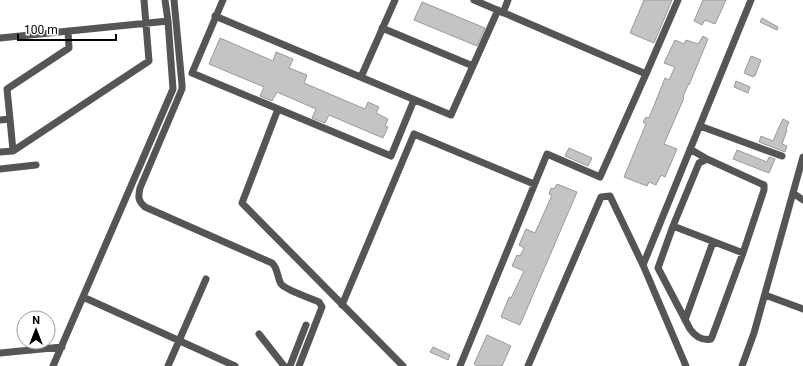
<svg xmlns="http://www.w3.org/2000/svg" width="803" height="366" font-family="Roboto,sans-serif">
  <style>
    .building { fill: #c4c4c4; stroke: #999 }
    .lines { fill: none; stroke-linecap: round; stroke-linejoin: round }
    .minor { stroke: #555; stroke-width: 7 }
  </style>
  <rect width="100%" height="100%" fill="#fff"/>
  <path class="building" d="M644 0H672L654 43 630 33Z
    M703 0H726L715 24 705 20 702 25 694 21Z
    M422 2 485 28 477 46 414 20Z
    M762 18 778 27 777 30 760 22Z
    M703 36 708 39 689 85H688L683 97 684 98 664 144 677 149 665 177 661 175 656 185 649 182 647 186 624 177 646 124 643 122 646 117 649 118 665 78 669 80 675 67 664 63 675 40 684 44 686 40 698 44Z
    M220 38 273 61 276 52 293 59 289 68 307 75 304 83 365 109 368 102 379 107 376 113 388 119 385 126 388 127 383 138 329 115 325 123 312 118 316 109 277 92 272 101 260 96 264 87 209 64Z
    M751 56 761 60 755 76 754 75 753 77 744 73Z
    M736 81 750 87 748 93 734 87Z
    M783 119 789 122 786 129 787 130 782 144 787 146 785 152 759 142 761 136 773 141 779 127Z
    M569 148 592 158 588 166 565 156Z
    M737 150 767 162 769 157 775 159 769 173 733 159Z
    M557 184 577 192 520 325 501 317 509 297 511 298 524 271 512 266 517 255 520 256 524 248 519 245 526 229 535 233 552 195 549 194 551 188 554 189Z
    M487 335 511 346 502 366H477L474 364Z
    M433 347 450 355 448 360 430 352Z"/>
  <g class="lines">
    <path class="minor" d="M174 0 182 85V89L140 188C138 197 138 201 145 207L272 263C278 268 277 277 281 284 286 290 310 298 319 302L322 307 299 366
      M223 0 192 73 391 156 414 100
      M474 0 646 74 678 0
      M503 13 508 0
      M215 16 451 115 498 10
      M382 28 473 66
      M0 38 168 21
      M361 77 395 0
      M278 109 242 203 403 366
      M10 119 7 89 69 48 68 31
      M0 120 10 119 13 151
      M700 126 782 156
      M690 149 707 159 699 163 673 226 658 268 690 329C695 336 702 341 711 339L712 337 743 253 764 190V185L707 159
      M0 152 13 151 149 61 144 0
      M0 169 36 165
      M793 193 803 200
      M673 226 743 253
      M643 265 751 0
      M765 295 803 309
      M83 297 235 366
      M342 305 414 134 534 184
      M685 320 713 242
      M259 334 284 366
      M0 353 62 347
      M53 366 173 89 168 21 165 0
      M168 366 206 279
      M290 366 306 325
      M460 366 547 154 600 177 646 74
      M528 366 601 197 610 196 643 265 686 366
      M742 366 754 333 803 157"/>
  </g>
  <g transform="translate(36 330)"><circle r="19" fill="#ffffff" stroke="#999999"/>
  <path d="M0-3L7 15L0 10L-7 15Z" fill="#000000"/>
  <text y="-6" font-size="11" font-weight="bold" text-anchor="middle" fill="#000000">N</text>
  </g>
  <path d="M18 34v6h98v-6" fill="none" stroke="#000000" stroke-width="2"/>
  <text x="24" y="34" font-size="12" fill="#000000" stroke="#ffffff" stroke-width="3" paint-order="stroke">100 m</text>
</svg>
